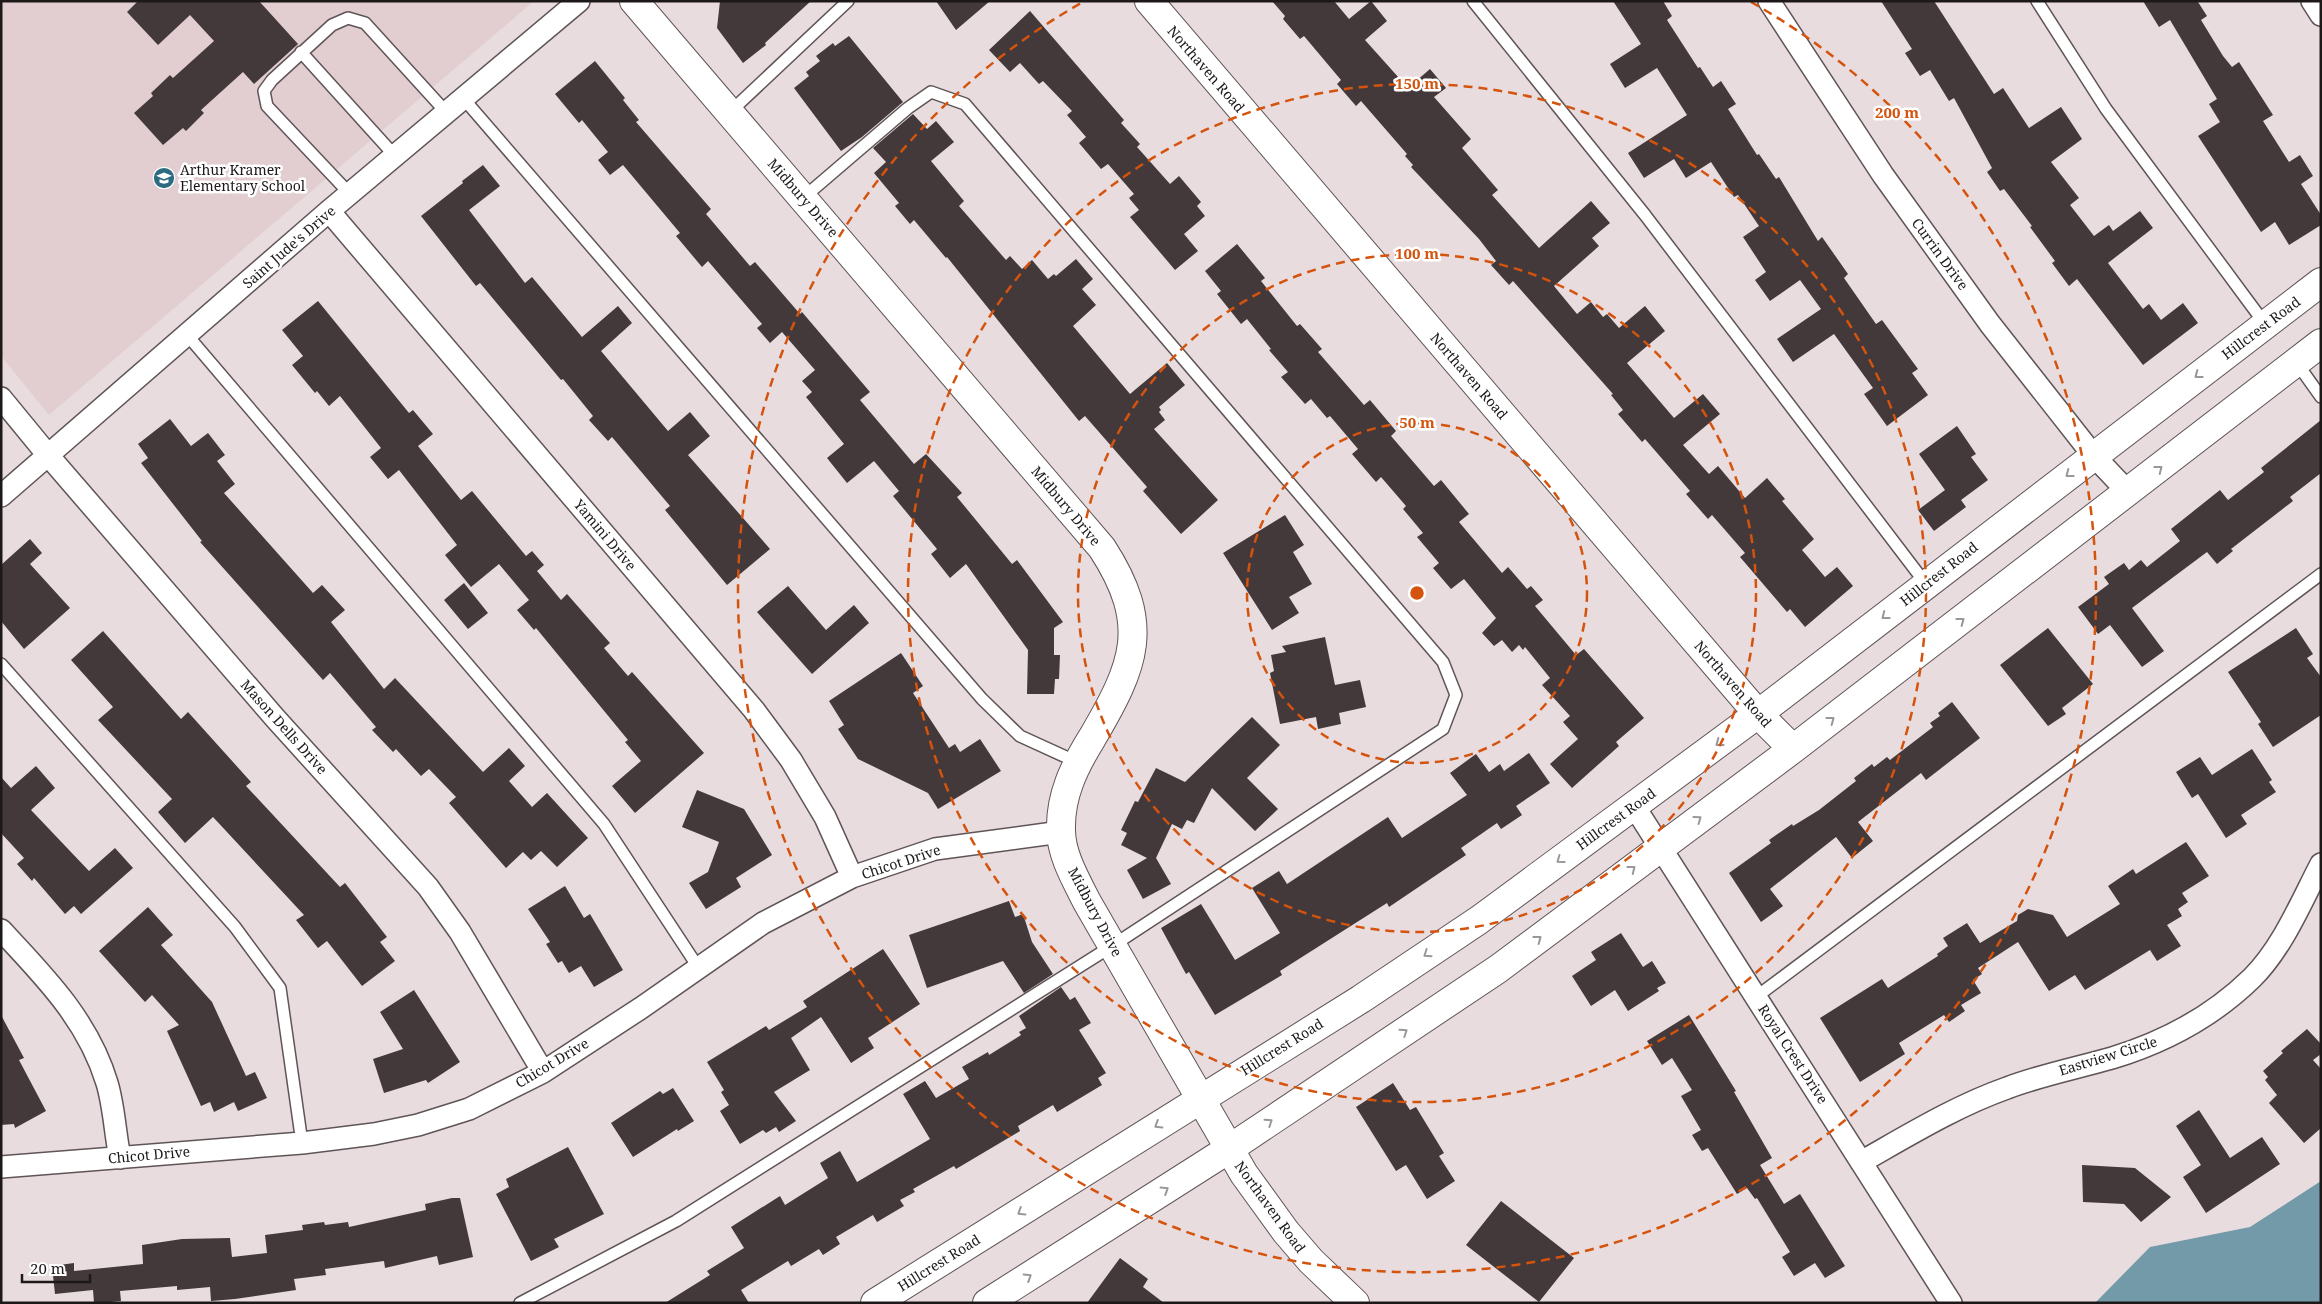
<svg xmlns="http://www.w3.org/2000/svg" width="2322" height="1304" font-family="'Noto Serif',serif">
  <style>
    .built { fill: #e2cdd1 }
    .water { fill: #729aa9 }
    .building { fill: #43393b }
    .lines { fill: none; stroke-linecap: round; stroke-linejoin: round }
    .lane-casing { stroke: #5f5456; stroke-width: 14 }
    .street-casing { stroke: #5f5456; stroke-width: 24 }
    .secondary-casing { stroke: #5f5456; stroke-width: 30 }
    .lane { stroke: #fff; stroke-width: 11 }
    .street { stroke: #fff; stroke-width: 21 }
    .secondary { stroke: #fff; stroke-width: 28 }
    .oneway { stroke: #999898 }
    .ring { fill: none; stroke: #d4530d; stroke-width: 2.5; stroke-dasharray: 9 6 }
    .labels { text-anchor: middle; stroke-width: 5; stroke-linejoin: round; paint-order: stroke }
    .street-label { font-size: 14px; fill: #1d1919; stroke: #fff }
    .poi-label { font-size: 14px; fill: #1d1919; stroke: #fff; text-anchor: start }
    .centre { fill: #d4530d; stroke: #fff; stroke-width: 2.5 }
    .ring-label { font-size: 15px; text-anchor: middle; font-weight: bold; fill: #d4530d; stroke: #fff; stroke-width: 5; stroke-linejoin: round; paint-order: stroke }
  </style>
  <rect width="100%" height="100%" fill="#e8dcde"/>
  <path class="built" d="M1 1H534L49 415 1 356Z"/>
  <path class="water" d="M2321 1181V1303H2095L2150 1247 2250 1227Z"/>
  <path class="building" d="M138 1H259L298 44 254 84 243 72 201 110 204 113 186 131 183 128 163 145 134 113 153 96 151 93 170 75 173 78 214 41 190 15 158 45 127 12Z
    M720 1H811L765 43 766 45 743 63 717 28Z
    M936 1H990L956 30Z
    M1272 1H1334L1349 19 1371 1 1387 21 1365 40 1408 88 1430 69 1446 88 1434 97 1471 139 1462 148 1498 190 1492 195 1539 248 1591 201 1610 223 1592 238 1599 246 1554 286 1577 314 1591 302 1603 317 1607 314 1619 328 1645 306 1665 331 1627 363 1674 418 1703 394 1720 414 1683 445 1709 474 1718 466 1745 498 1767 478 1785 499 1782 501 1814 539 1802 550 1825 577 1837 567 1853 586 1805 627 1790 609 1787 612 1740 557 1745 553 1712 515 1708 519 1686 494 1690 491 1645 439 1642 442 1618 414 1623 410 1611 395 1613 394 1513 281 1509 285 1491 265 1496 261 1479 239 1411 167 1413 165 1405 156 1407 154 1361 101 1356 106 1337 84 1341 80 1304 36 1300 39 1283 19 1285 16Z
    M1613 1H1663L1672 16 1667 20 1698 68 1700 67 1713 87 1721 81 1736 104 1728 109 1757 155 1759 154 1776 179 1779 177 1818 241 1822 237 1848 274 1844 278 1876 324 1882 320 1918 369 1912 373 1928 395 1887 426 1864 394 1873 388 1834 334 1793 362 1777 339 1821 309 1800 280 1770 301 1755 280 1766 272 1743 237 1759 226 1738 195 1734 197 1711 162 1686 178 1674 159 1644 178 1628 153 1687 115 1657 68 1625 88 1610 64 1641 44Z
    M1881 1H1934L1994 94 2003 88 2029 128 2061 107 2082 139 2051 162 2079 198 2070 205 2094 236 2109 225 2113 231 2140 211 2153 228 2108 263 2143 309 2149 304 2161 320 2183 303 2198 323 2143 365 2077 279 2069 286 2052 263 2055 261 2030 227 2032 226 2004 189 2000 191 1987 172 1992 168 1954 98 1949 101 1930 70 1920 76 1905 53 1912 49Z
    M2143 1H2200L2198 2 2207 16 2201 20 2223 56 2232 67 2239 62 2273 115 2263 121 2289 162 2300 155 2313 176 2301 184 2321 215V225L2289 245 2275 222 2261 232 2198 136 2220 122 2209 104 2217 99 2170 20 2159 27Z
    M1030 11 1124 120 1121 123 1140 144 1137 147 1170 184 1179 176 1201 202 1197 206 1205 216 1184 234 1198 251 1175 270 1130 217 1139 210 1129 198 1134 194 1108 164 1101 169 1079 143 1086 137 1067 115 1072 111 1043 81 1039 84 1020 63 1010 72 989 50Z
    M849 36 903 102 862 137 841 151 794 88 809 76 806 72 820 61 816 56 833 43 835 46Z
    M595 61 625 98 623 100 639 120 636 122 711 209 706 214 750 266 755 262 800 314 802 312 870 392 860 400 914 464 926 454 962 493 957 497 1012 564 1017 560 1063 622 1054 628V655H1060L1059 679H1055L1054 694H1027L1028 650 966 564 950 578 931 554 937 549 893 496 899 491 874 461 847 483 827 458 844 444 806 397 812 392 802 381 815 370 782 332 770 343 757 328 762 324 708 261 702 267 676 236 680 233 623 165 610 175 598 160 608 152 582 120 579 123 555 94Z
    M913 114 927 129 936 121 954 142 931 161 964 201 959 206 1006 260 1010 256 1022 269 1032 260 1048 279 1054 274 1056 276 1076 259 1093 279 1082 289 1096 305 1073 326 1130 394 1167 363 1185 385 1159 407 1161 410 1159 412 1165 420 1154 429 1218 500 1181 534 1143 491 1147 487 1085 416 1079 421 947 257 946 258 914 220 910 224 895 206 899 203 874 173 886 162 873 148Z
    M483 165 500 186 469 210 525 283 532 277 582 337 618 306 632 323 601 351 668 431 690 412 710 436 688 455 770 549 727 585 665 510 670 506 612 437 608 441 589 420 593 416 563 379 561 380 480 283 476 286 421 216 463 183 462 181Z
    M1237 244 1265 278 1261 281 1297 326 1300 324 1322 349 1318 352 1364 405 1370 400 1396 431 1391 436 1434 486 1441 480 1469 514 1459 522 1502 573 1508 567 1527 589 1531 586 1543 600 1535 606 1576 655 1584 649 1644 718 1616 742 1619 746 1572 788 1550 764 1578 739 1563 722 1570 716 1542 685 1550 678 1525 647 1523 650 1519 645 1512 652 1502 640 1494 646 1482 633 1496 618 1464 579 1451 589 1433 568 1439 563 1417 537 1423 533 1403 509 1406 506 1381 477 1376 482 1352 454 1358 449 1330 416 1327 418 1311 399 1305 404 1281 377 1288 372 1269 350 1271 349 1247 319 1241 324 1217 294 1221 291 1205 271Z
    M318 301 409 413 413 410 433 434 418 446 461 500 472 491 526 556 532 551 544 565 537 571 561 600 567 594 610 643 604 648 628 676 632 672 704 753 635 813 612 786 641 761 625 742 628 740 536 628 534 630 517 610 529 600 499 564 471 587 445 555 457 545 399 470 388 479 370 457 381 448 340 396 329 406 317 391 315 393 292 365 303 356 282 330Z
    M170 419 191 446 208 433 225 455 217 461 235 484 224 493 313 593 322 585 345 610 331 622 384 689 395 678 483 772 509 748 525 766 509 781 532 807 547 793 588 838 557 867 541 851 531 860 523 852 506 868 449 803 456 797 429 769 421 776 396 749 393 752 372 730 376 727 330 673 323 680 200 542 202 541 141 463 148 458 138 444Z
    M2321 420V473L2290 497 2293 501 2231 549 2233 551 2217 564 2207 552 2132 608 2164 651 2142 667 2110 625 2098 634 2078 607 2109 584 2104 577 2124 563 2129 570 2141 560 2147 567 2180 541 2171 529 2220 490 2228 500 2264 472 2261 468Z
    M1957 426 1976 454 1971 457 1988 480 1961 500 1966 507 1934 531 1918 510 1945 490 1919 454Z
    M1285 515 1304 545 1293 552 1312 584 1289 597 1299 613 1272 630 1223 553Z
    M30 539 42 553 30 564 70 608 24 649 1 621V565Z
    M464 583 488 613 468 629 444 600Z
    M788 586 826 630 854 605 869 623 812 674 757 612Z
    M2048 628 2093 684 2062 708 2066 714 2048 726 2000 665Z
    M2296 628 2313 654 2307 658 2321 677V715L2273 747 2258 724 2261 722 2228 672Z
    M103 631 181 719 188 712 251 782 246 786 340 887 345 883 387 937 380 942 395 961 362 986 327 941 318 948 296 920 304 915 213 817 185 843 158 812 172 799 98 720 113 707 71 660Z
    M1325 637 1335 685 1360 680 1366 707 1339 713 1341 724 1318 729 1316 717 1280 724 1270 673 1274 671 1271 655 1286 652 1282 646Z
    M901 653 923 686 913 693 949 748 955 744 960 752 980 739 1001 771 938 809 928 793 858 759 838 729 844 725 829 701Z
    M1952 702 1980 738 1926 780 1921 773 1858 822 1873 841 1852 858 1836 837 1770 889 1783 906 1761 922 1729 873 1771 843 1769 840 1792 824 1793 826 1819 810 1856 781 1854 778 1872 764 1874 767 1887 757 1890 760 1933 727 1930 723 1940 716 1938 713Z
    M1252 717 1280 745 1247 778 1278 809 1255 831 1212 788 1194 823 1187 820 1182 829 1172 824 1156 858 1171 884 1143 899 1127 870 1147 858 1121 845 1127 833 1121 830 1135 801 1138 802 1156 768 1185 782Z
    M2252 749 2272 780 2269 782 2276 792 2241 815 2247 824 2226 838 2198 794 2192 798 2176 772 2200 757 2212 775Z
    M1529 753 1550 783 1516 806 1522 815 1501 829 1497 823 1461 848 1466 855 1389 907 1387 903 1280 971 1282 975 1215 1015 1189 972 1186 974 1161 928 1201 904 1235 960 1280 933 1252 888 1279 871 1287 884 1388 817 1402 838 1467 795 1450 773 1476 754 1489 772 1500 764 1504 771Z
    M36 766 55 788 31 810 89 871 115 848 133 868 81 914 74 906 65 914 34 878 32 881 17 864 24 858 1 833V777L11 788Z
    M697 790 744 809 772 855 736 878 741 887 706 909 689 883 708 872 719 842 682 827Z
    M2186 842 2209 876 2182 893 2188 902 2178 909 2182 916 2167 925 2181 946 2157 961 2150 950 2085 990 2075 975 2049 991 2018 942 1978 968 1982 974 1973 980 1981 993 1961 1005 1965 1011 1949 1022 1944 1015 1899 1043 1905 1054 1860 1082 1820 1018 1882 979 1888 988 1938 956 1937 954 1948 946 1943 938 1967 923 1980 943 2017 921 2018 915 2028 909 2053 915 2067 937 2120 904 2108 886 2133 869 2136 874Z
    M565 886 584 918 590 914 623 970 594 987 581 966 569 973 562 961 558 963 546 944 550 942 528 909Z
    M1009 901 1015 917 1023 914 1032 942 1053 974 1024 993 1003 961 927 988 909 935Z
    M148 907 173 935 161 945 212 1002 246 1076 255 1072 267 1098 238 1111 234 1102 214 1112 210 1102 201 1106 167 1031 179 1025 152 995 145 1002 99 951Z
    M1621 933 1643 967 1652 961 1666 983 1657 988 1659 991 1628 1011 1615 990 1591 1006 1572 976 1596 960 1591 952Z
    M883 949 920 1004 868 1038 874 1048 851 1063 821 1017 791 1038 810 1070 774 1092 796 1121 779 1132 776 1127 766 1133 763 1130 740 1144 720 1111 729 1105 721 1092 724 1090 707 1062 766 1026 769 1030 807 1007 803 1001Z
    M1061 987 1070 1000 1075 997 1091 1023 1079 1030 1106 1073 1098 1078 1102 1085 1057 1112 1053 1105 1018 1126 1020 1131 956 1169 954 1166 913 1189 915 1192 900 1200 904 1206 877 1222 873 1215 836 1237 840 1244 823 1255 819 1249 791 1266 788 1261 741 1290 749 1303H665L710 1275 707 1271 744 1248 731 1227 780 1196 785 1205 828 1178 820 1163 840 1151 857 1182 930 1139 903 1094 925 1081 936 1098 969 1079 962 1067 988 1052 989 1055 1021 1035 1019 1032 1026 1028 1019 1016Z
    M414 990 460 1062 428 1083 426 1080 384 1093 373 1059 403 1049 380 1012Z
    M1 1015 24 1058 19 1060 46 1111 15 1128 14 1124 1 1125Z
    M1689 1015 1736 1091 1734 1092 1772 1158 1760 1165 1784 1204 1800 1194 1845 1266 1825 1278 1815 1263 1794 1276 1782 1257 1790 1252 1757 1198 1755 1199 1747 1188 1737 1194 1708 1148 1702 1151 1692 1135 1701 1130 1681 1096 1692 1090 1672 1058 1662 1065 1647 1041Z
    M2307 1029 2321 1044V1054L2313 1060 2321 1069V1128L2304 1143 2269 1103 2277 1095 2265 1080 2268 1077 2263 1071 2283 1053 2281 1051Z
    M1393 1083 1410 1110 1416 1107 1444 1153 1439 1156 1455 1181 1427 1199 1406 1165 1396 1171 1356 1107Z
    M673 1088 694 1121 678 1131 677 1129 633 1157 611 1123 660 1091 663 1094Z
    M2199 1110 2230 1158 2262 1137 2280 1164 2206 1213 2183 1177 2201 1165 2176 1126Z
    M568 1147 604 1214 554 1239 559 1247 531 1261 496 1194 509 1187 506 1179Z
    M2082 1165 2135 1168 2171 1197 2141 1222 2124 1204 2083 1202Z
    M452 1198H460L473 1257 439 1265 437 1256 385 1268 384 1261 325 1269 326 1275 294 1279 296 1290 235 1299 211 1301 210 1287 177 1290V1286L120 1291 121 1301 101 1303H94L93 1290 55 1294 52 1266 74 1263V1271L143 1264 142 1245 182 1239 230 1238 232 1257 267 1253 265 1235 303 1230 302 1225 324 1222 325 1225 348 1222 349 1227 426 1210 425 1204Z
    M1501 1201 1574 1258 1539 1302 1466 1245Z
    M1120 1258 1148 1279 1143 1287 1164 1303H1087Z"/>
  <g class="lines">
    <g class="lane-casing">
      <path id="lane" d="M1473 1 1645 215 1926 584
        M2037 1 2106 109 2265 324
        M301 52 395 156
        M463 98 982 699 1020 736 1077 762
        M729 113 848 1
        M350 194 267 106 264 91 272 80 332 25 348 18 365 23 446 112
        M188 336 604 824 698 967
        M2296 362 2321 397
        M1 664 235 927 280 988 302 1143
        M1756 997 2321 574
        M520 1303 676 1221 1112 946 1443 729 1456 695 1443 662 965 104 931 92 908 108 803 198"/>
    </g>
    <g class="street-casing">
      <path id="street" d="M1769 1 1883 175 1990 324 2093 455 2129 493
        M2312 1 2321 15
        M329 211 754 710 791 760 825 817 852 877
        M1 398 47 454 275 718 428 887 460 932 543 1072
        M1 496 329 211 579 1
        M1634 806 1951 1303
        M1 930C44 976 88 1020 107 1083 114 1106 115 1133 120 1158
        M1861 1162C1909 1135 1956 1106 2007 1088 2041 1075 2077 1068 2112 1058 2165 1042 2213 1016 2252 978 2283 947 2301 902 2321 864
        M1 1167 302 1143 374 1134 418 1125 469 1109 543 1072 641 1008 763 923 852 877 935 849 1061 832"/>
    </g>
    <g class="secondary-casing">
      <path id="secondary" d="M634 1 1102 548C1152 625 1135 665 1092 738 1074 767 1060 796 1061 830 1061 855 1076 880 1087 902L1244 1174 1286 1232 1311 1261 1355 1303
        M1149 1 1758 714 1793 749
        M875 1303 1361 999 1479 920 1758 714 2321 282
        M987 1303 1229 1149 1498 969 1793 749 2321 343"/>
    </g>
    <use href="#lane" class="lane"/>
    <use href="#street" class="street"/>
    <use href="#secondary" class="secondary"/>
  </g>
  <defs><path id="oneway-chevron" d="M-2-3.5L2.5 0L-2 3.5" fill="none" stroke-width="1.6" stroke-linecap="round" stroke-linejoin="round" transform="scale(1.25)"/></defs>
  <g class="oneway">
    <use href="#oneway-chevron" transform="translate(2198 375) rotate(143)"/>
    <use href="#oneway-chevron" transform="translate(2159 469) rotate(-38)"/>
    <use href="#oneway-chevron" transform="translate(2069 474) rotate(142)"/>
    <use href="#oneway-chevron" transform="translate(1885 616) rotate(142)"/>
    <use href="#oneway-chevron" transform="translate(1961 621) rotate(-37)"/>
    <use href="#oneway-chevron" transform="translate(1831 720) rotate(-37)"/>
    <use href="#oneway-chevron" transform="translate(1719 743) rotate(143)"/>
    <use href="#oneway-chevron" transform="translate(1698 819) rotate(-36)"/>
    <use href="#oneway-chevron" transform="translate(1560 860) rotate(144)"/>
    <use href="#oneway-chevron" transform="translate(1632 869) rotate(-38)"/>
    <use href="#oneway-chevron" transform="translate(1538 939) rotate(-37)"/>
    <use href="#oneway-chevron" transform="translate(1427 954) rotate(146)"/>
    <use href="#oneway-chevron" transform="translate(1404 1032) rotate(-34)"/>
    <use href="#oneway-chevron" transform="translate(1269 1122) rotate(-34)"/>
    <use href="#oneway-chevron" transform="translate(1158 1125) rotate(148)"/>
    <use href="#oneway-chevron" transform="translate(1165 1190) rotate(-32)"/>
    <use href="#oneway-chevron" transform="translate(1021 1212) rotate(148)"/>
    <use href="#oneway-chevron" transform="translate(1028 1277) rotate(-32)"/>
  </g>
  <g class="ring">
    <circle cx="1417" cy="593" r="170"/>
    <circle cx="1417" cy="593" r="339"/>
    <circle cx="1417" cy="593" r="509"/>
    <path d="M1751 2A679 679 0 1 1 1083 2"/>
  </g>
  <defs>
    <g id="school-disc" transform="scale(1.125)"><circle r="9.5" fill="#2c6b80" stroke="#fff"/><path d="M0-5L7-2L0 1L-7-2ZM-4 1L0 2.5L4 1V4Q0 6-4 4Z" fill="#fff"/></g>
  </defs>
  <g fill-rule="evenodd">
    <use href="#school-disc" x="164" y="178"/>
  </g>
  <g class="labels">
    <g class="street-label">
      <text transform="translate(1206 69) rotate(49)" y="5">Northaven Road</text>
      <text transform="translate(803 198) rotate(49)" y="5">Midbury Drive</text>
      <text transform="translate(289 247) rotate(-41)" y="5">Saint Jude's Drive</text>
      <text transform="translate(1940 254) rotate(54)" y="5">Currin Drive</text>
      <text transform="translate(2261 328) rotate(-37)" y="5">Hillcrest Road</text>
      <text transform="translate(1469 376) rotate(49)" y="5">Northaven Road</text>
      <text transform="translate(1066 506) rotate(50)" y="5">Midbury Drive</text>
      <text transform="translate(605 535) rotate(50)" y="5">Yamini Drive</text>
      <text transform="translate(1939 574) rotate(-38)" y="5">Hillcrest Road</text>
      <text transform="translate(1733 684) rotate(49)" y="5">Northaven Road</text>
      <text transform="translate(284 727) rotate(48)" y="5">Mason Dells Drive</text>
      <text transform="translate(1616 819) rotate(-36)" y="5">Hillcrest Road</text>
      <text transform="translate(901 862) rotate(-18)" y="5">Chicot Drive</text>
      <text transform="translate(1095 912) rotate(62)" y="5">Midbury Drive</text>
      <text transform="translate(1282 1047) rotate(-32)" y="5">Hillcrest Road</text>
      <text transform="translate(1793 1054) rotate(57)" y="5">Royal Crest Drive</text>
      <text transform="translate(2108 1056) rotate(-17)" y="5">Eastview Circle</text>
      <text transform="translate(552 1063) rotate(-31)" y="5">Chicot Drive</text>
      <text transform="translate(149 1155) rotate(-5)" y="5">Chicot Drive</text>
      <text transform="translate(1270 1207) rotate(54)" y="5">Northaven Road</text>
      <text transform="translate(939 1263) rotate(-32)" y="5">Hillcrest Road</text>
    </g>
    <g class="poi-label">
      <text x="180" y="175">Arthur Kramer<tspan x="180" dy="16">Elementary School</tspan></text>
    </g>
  </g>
  <circle cx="1417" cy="593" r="8" class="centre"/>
  <g class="ring-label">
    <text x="1417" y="89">150 m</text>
    <text x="1897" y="118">200 m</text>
    <text x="1417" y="259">100 m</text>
    <text x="1417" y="428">50 m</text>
  </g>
  <rect width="2322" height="1304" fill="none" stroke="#1d1919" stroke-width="5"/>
  <path d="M22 1274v8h68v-8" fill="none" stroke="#1d1919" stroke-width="2.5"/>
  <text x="30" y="1274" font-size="15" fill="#1d1919" stroke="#ffffff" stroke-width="4" paint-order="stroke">20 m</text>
</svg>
